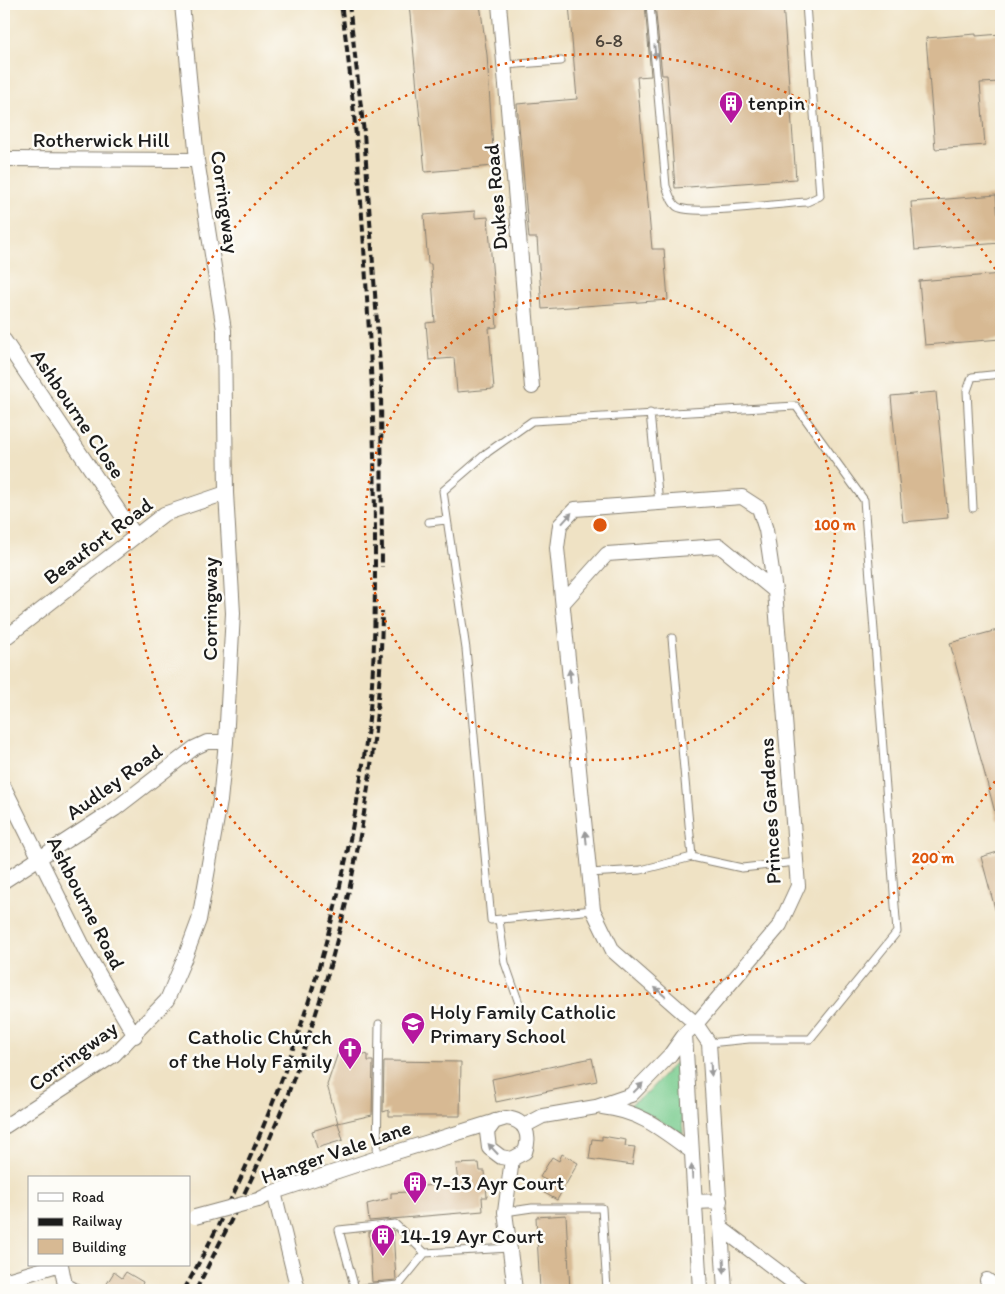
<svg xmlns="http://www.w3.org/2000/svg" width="1005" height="1294" font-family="Itim,sans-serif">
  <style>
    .green { fill: #79cc8f; stroke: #4a7456 }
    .building { fill: #d7b993 }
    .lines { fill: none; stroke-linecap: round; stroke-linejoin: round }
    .lane-casing { stroke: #867f70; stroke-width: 9 }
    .street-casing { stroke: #867f70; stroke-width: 16 }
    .lane { stroke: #fff; stroke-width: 7 }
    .street { stroke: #fff; stroke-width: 14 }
    .rail { stroke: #1c1c1c; stroke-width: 4; stroke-dasharray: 8 4; stroke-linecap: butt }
    .street-bridge-casing { stroke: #867f70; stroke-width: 16; stroke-linecap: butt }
    .street-bridge { stroke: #fff; stroke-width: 14 }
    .oneway { fill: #999 }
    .ring { fill: none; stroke: #de560d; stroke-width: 2.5; stroke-dasharray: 2.5 5 }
    .labels { text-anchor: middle; stroke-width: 5; stroke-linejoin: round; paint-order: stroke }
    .number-label { font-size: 19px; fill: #4b433a }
    .poi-label { font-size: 21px; fill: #1c1c1c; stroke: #fdfcf7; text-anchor: start }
    .street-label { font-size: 21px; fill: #1c1c1c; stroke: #fdfcf7 }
    .centre { fill: #de560d; stroke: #fdfcf7; stroke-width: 2.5 }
    .ring-label { font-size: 15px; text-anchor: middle; font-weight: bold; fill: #de560d; stroke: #fdfcf7; stroke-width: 5; stroke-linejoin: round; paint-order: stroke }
  </style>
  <rect width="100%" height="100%" fill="#fdfcf7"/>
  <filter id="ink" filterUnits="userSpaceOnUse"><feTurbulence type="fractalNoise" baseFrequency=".02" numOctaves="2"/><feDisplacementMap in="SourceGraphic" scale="10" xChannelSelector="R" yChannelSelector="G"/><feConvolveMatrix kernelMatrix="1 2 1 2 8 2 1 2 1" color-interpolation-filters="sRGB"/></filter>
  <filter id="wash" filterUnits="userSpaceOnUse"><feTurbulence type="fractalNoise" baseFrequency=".0096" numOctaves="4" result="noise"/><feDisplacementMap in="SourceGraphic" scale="20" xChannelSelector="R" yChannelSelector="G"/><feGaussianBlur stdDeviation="1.12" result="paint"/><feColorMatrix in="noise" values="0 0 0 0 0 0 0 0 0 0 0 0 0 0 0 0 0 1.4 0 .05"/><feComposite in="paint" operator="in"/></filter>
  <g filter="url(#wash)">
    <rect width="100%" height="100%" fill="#efe2c4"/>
    <path class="green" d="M675 1063 679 1065 683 1134 648 1114 631 1108V1104L646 1094Z"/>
    <g id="blocks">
      <path class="building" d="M409 4H480L487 55 494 166 425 172Z
        M569 4H645L651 76 637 77 652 249H664L668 300 542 309 537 238H529L517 104 577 99Z
        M655 4H783L796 179 675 188 667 75H662Z
        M976 34V36L1001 34V82L980 83 985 145 935 149 926 38Z
        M996 195 1000 243 915 250 911 202Z
        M475 211V218L488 217 497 327 489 328 494 389 457 392 454 358 429 360 426 323 435 322 431 264H428L424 215Z
        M1001 274V339L925 345 919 281Z
        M936 392 948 518 903 522 891 396Z
        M1001 629V819L997 820 950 643Z
        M1001 851V916H997L981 857Z
        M340 1047 368 1055V1061H373L372 1115 338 1123 327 1085Z
        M592 1058 597 1081 496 1102 492 1079Z
        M384 1061 461 1062 460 1116H389V1110L383 1112Z
        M338 1123 343 1140 317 1148 312 1131Z
        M602 1136 626 1140 625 1146 635 1147 632 1165 589 1159 592 1139 602 1140Z
        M562 1154 578 1163 557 1200 541 1191 547 1181 540 1177 552 1157 559 1161Z
        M479 1163 480 1171H485L487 1197H482L483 1211 369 1221 367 1204 391 1198V1193L422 1191V1186L458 1184 456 1164Z
        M566 1215 570 1290H540L536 1217Z
        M393 1230 396 1280 372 1282 369 1232Z
        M114 1272 122 1278 126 1272 143 1282 140 1290H103Z"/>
    </g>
  </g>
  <g filter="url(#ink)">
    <use href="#blocks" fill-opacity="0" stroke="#867f70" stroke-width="1"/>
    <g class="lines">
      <g class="lane-casing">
        <path id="lane" d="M650 4 666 186C669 193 672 206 680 208 698 215 783 203 807 202L820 196 806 4
          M504 65 561 61
          M650 413 659 503
          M973 508 967 391 972 377 1001 374
          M429 522 446 520
          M692 857 742 868 796 862
          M589 873 641 870 692 857 672 638
          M593 910 491 920 466 649 443 491 488 452 532 421 796 406 864 500 897 932 810 1039H749L709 1043
          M499 920 505 963 522 1012
          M377 1158 379 1024
          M505 1212 532 1208H602L607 1290
          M425 1253 399 1285 355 1289 339 1230 395 1224 425 1253 509 1248"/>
      </g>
      <g class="street-casing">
        <path id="street" d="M499 4 532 387
          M4 159 197 160
          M4 340 135 535
          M563 603 607 554 720 546 775 591
          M4 639 164 514 226 493
          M4 787 86 952 135 1036
          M4 881 115 809 194 748 207 742H226
          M685 1034 700 1290
          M602 1107C640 1111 661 1129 691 1151
          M495 1121 487 1132 489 1148 501 1157 512 1159
          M524 1126 543 1116 596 1107 631 1095 670 1055 685 1034 696 1024 780 925 798 886 775 591 766 530 759 508 742 497 575 509 560 525 557 548 593 910 613 951 696 1024 709 1043 725 1290
          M4 1127 114 1055 167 1000 186 955 199 920 220 801 226 742 233 613 226 493 224 330 197 160 182 4
          M512 1159 505 1212 515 1290
          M274 1192 298 1290
          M258 1200 274 1192 377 1158 506 1118C526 1120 531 1135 525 1152L512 1159
          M695 1202 720 1201
          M721 1228 803 1290
          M61 1265 65 1285 74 1290
          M987 1280 1000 1290
          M4 1281 57 1265"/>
      </g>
      <use href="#lane" class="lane"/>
      <use href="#street" class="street"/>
      <path class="rail" d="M349 4 364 133 381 381 382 567
        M184 1290C283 1113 345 921 369 719 375 662 375 604 375 547 375 469 373 392 368 315 362 211 356 107 341 4
        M196 1290C227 1228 261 1164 286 1099 345 945 380 778 382 612"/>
      <g class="street-bridge-casing">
        <path id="street-bridge" d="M195 1217 258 1200"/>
      </g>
      <use href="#street-bridge" class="street-bridge"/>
    </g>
    <defs><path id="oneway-solid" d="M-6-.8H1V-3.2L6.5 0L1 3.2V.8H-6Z" transform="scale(1.25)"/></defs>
    <g class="oneway">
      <use href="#oneway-solid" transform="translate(655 52) rotate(85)"/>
      <use href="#oneway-solid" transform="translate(567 518) rotate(-48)"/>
      <use href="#oneway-solid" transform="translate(570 676) rotate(-96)"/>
      <use href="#oneway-solid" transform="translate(586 838) rotate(-96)"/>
      <use href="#oneway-solid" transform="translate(660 992) rotate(-139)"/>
      <use href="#oneway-solid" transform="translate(711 1069) rotate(86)"/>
      <use href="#oneway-solid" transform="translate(638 1088) rotate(-45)"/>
      <use href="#oneway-solid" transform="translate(493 1149) rotate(-133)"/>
      <use href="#oneway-solid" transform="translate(692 1172) rotate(-94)"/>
      <use href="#oneway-solid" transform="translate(724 1266) rotate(87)"/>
    </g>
  </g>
  <g class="ring">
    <circle cx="600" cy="525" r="235"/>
    <path d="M999 775A471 471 0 1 1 999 275"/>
  </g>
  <defs>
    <g id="building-pin" transform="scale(1.25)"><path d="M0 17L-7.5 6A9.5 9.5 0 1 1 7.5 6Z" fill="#b5179e" stroke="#fdfcf7"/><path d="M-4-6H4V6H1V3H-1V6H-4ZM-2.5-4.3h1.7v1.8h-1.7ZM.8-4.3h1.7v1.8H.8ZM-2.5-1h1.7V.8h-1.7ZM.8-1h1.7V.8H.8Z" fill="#fff"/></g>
    <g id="school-pin" transform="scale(1.25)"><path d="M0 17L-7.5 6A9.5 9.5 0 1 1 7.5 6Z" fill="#b5179e" stroke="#fdfcf7"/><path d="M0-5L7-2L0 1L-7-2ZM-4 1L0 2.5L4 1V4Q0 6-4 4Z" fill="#fff"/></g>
    <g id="church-pin" transform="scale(1.25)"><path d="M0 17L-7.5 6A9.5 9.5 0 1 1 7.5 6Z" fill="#b5179e" stroke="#fdfcf7"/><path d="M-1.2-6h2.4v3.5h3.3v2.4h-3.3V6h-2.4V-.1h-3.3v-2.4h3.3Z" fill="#fff"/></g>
  </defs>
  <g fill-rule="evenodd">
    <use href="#building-pin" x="731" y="103"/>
    <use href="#school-pin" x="413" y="1024"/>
    <use href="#church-pin" x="350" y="1049"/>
    <use href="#building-pin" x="415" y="1183"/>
    <use href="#building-pin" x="383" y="1236"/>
  </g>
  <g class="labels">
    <g class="number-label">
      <text x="609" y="47">6-8</text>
    </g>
    <g class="poi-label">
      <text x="748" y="110">tenpin</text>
      <text x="430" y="1019">Holy Family Catholic<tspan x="430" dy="24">Primary School</tspan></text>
      <text x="332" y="1044" text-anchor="end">Catholic Church<tspan x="332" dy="24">of the Holy Family</tspan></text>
      <text x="432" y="1190">7-13 Ayr Court</text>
      <text x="400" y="1243">14-19 Ayr Court</text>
    </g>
    <g class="street-label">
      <text x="101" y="147">Rotherwick Hill</text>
      <text transform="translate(496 197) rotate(-95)" y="7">Dukes Road</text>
      <text transform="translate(225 202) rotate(82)" y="7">Corringway</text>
      <text transform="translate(78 414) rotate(56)" y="7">Ashbourne Close</text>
      <text transform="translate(98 541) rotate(-37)" y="7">Beaufort Road</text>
      <text transform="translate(210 609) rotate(-90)" y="7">Corringway</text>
      <text transform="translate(114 782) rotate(-36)" y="7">Audley Road</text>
      <text transform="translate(770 811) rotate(-93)" y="7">Princes Gardens</text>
      <text transform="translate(86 903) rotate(63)" y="7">Ashbourne Road</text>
      <text transform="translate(73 1056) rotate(-36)" y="7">Corringway</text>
      <text transform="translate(336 1152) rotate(-19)" y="7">Hanger Vale Lane</text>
    </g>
  </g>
  <circle cx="600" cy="525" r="8" class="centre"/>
  <g class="ring-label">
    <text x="835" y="530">100 m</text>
    <text x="933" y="863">200 m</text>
  </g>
  <rect width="1005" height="1294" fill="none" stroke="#fdfcf7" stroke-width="20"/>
  <rect x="28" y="1176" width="162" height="90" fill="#fdfcf7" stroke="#a3a29f"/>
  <rect x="38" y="1193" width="25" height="8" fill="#ffffff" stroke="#a3a29f"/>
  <text x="72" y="1202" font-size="15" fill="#1c1c1c">Road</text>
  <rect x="38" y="1218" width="25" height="8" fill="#1c1c1c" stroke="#a3a29f"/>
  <text x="72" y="1226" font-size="15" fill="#1c1c1c">Railway</text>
  <rect x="38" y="1239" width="25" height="15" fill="#d7b993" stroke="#a3a29f"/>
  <text x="72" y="1252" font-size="15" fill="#1c1c1c">Building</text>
</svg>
